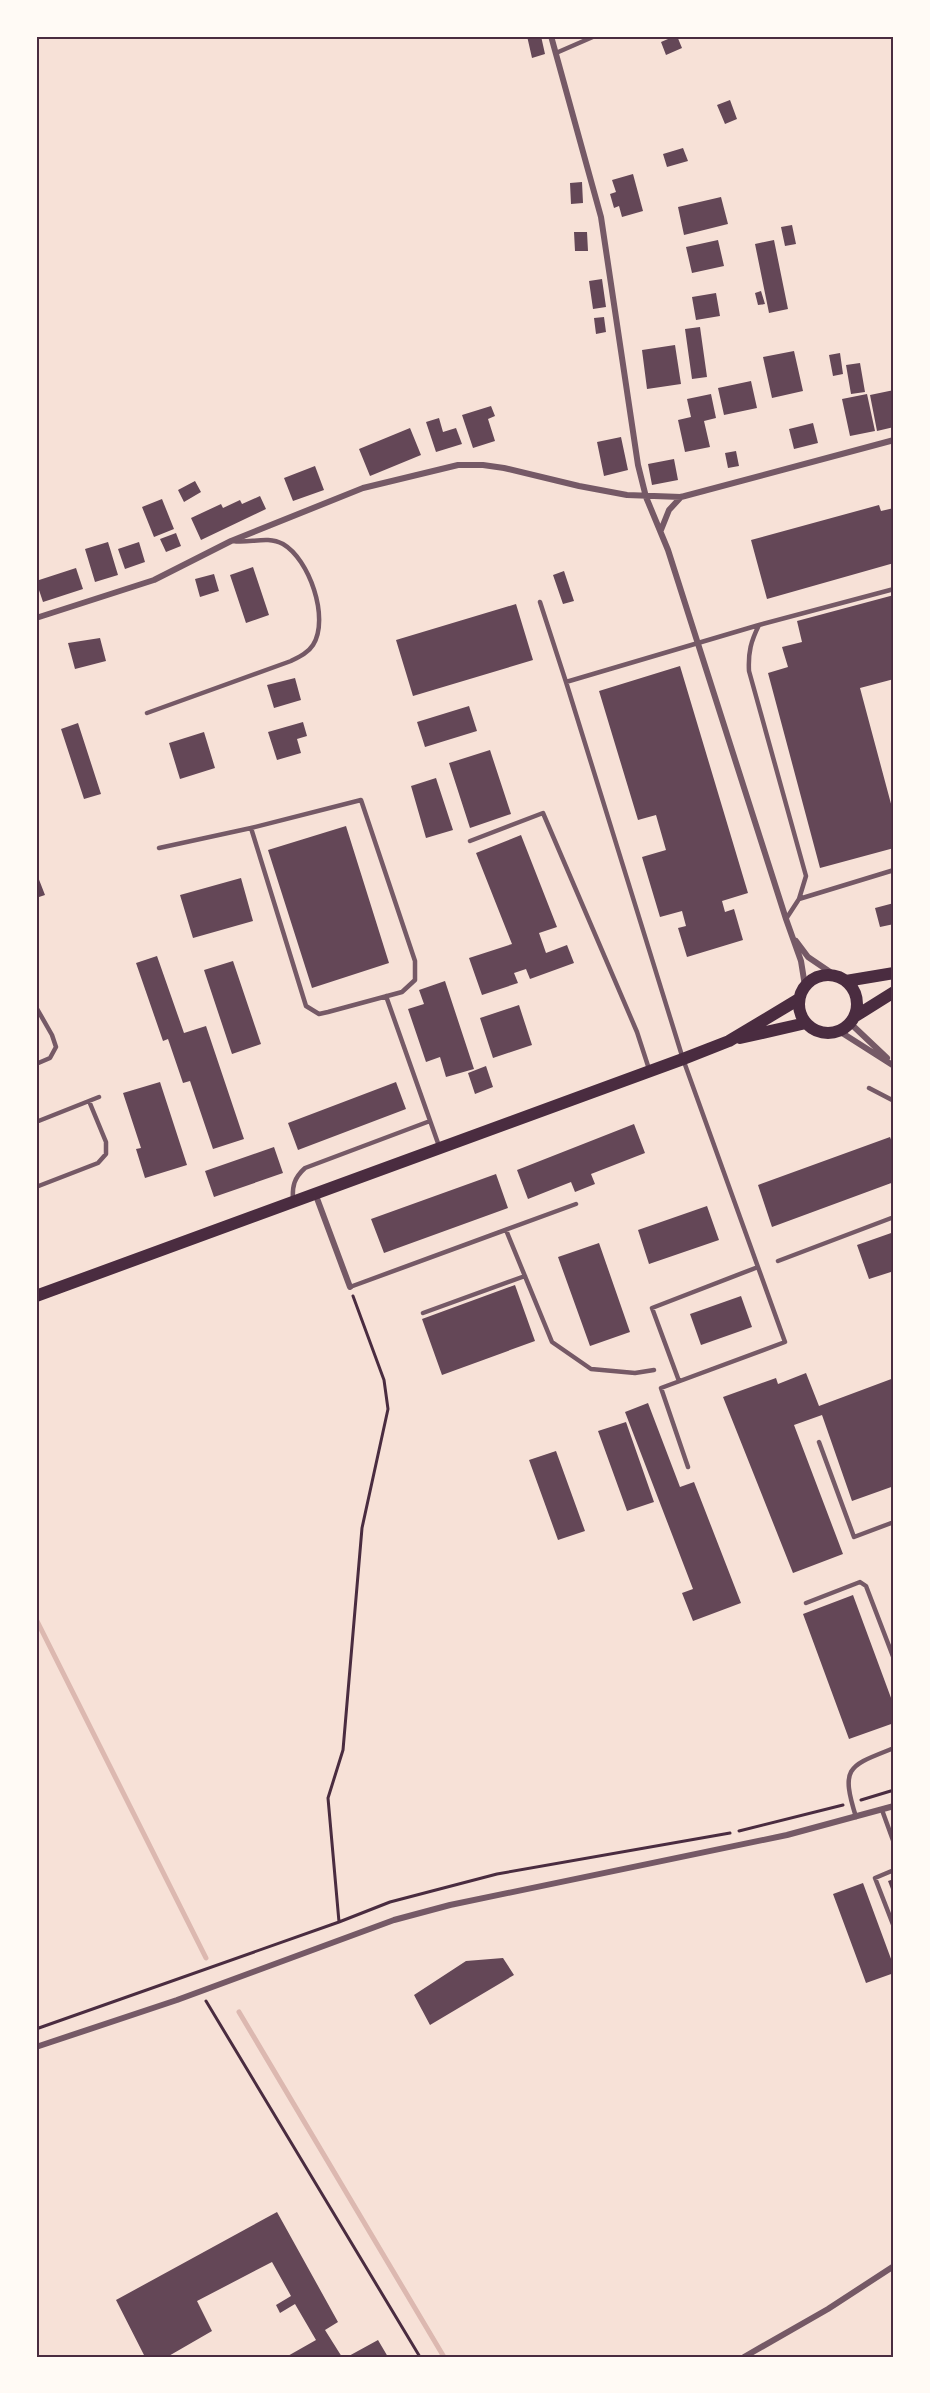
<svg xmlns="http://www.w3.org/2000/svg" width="930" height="2393" font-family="Overpass,sans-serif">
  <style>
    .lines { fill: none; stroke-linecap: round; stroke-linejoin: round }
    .stream { stroke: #dcb8b0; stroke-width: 5 }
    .building { fill: #644757 }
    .path { stroke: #4a2c40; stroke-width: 3 }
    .service { stroke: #755966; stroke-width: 4.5 }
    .minor { stroke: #755966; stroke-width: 6 }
    .secondary { stroke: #4a2c40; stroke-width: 12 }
    .neatline { fill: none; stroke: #4a2c40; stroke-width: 2 }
  </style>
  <rect width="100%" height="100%" fill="#f7e1d7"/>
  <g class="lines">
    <path class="stream" d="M36 1619 206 1958
      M239 2012 444 2357"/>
  </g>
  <path class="building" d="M527 36H541L545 54 532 58Z
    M675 36H677L682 48 666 55 661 42Z
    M730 100 737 119 725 124 717 105Z
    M683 148 688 161 667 167 663 154Z
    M633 174 643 211 622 217 619 206 614 208 610 194 616 192 612 180Z
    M582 182 583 203 571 204 570 183Z
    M721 197 728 224 684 235 678 207Z
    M792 225 796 244 785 246 781 227Z
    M574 232H587L588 251H575Z
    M718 240 724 266 692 273 686 247Z
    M774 240 788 309 769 313 755 244Z
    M602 279 606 307 593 309 589 281Z
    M761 291 765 304 758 305 755 293Z
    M716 293 720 316 696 320 692 297Z
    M604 317 606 332 596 334 594 318Z
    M700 327 707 377 692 379 685 329Z
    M675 345 681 384 647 389 642 350Z
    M794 351 803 391 772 398 763 357Z
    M840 353 843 374 833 376 829 355Z
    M860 363 865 392 851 394 846 365Z
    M751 381 757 408 724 415 718 388Z
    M894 390V427L877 431 870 395Z
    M711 394 716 418 704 421 710 447 685 452 678 420 691 417 687 399Z
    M867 394 875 431 850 436 842 399Z
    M491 406 495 416 488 419 495 441 473 448 462 415Z
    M439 418 443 432 456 428 462 444 436 452 426 422Z
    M813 423 818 443 794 449 789 429Z
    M410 428 421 455 370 476 359 449Z
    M621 437 628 470 604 476 597 442Z
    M736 451 739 466 728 468 725 453Z
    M674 459 678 480 652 485 648 464Z
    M315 466 324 490 293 501 284 478Z
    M195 481 201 492 184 502 178 490Z
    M260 496 266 509 201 540 191 518 221 504 223 508 240 500 242 504Z
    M162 499 174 529 154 537 142 507Z
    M879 505 881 511 894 508V563L767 599 751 540Z
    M176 533 181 546 166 552 160 539Z
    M108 542 118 575 95 582 85 549Z
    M139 542 145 562 125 569 118 549Z
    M253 567 269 615 246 623 230 575Z
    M76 568 83 589 43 602 36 581Z
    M564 571 574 601 563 604 553 575Z
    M214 574 219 591 200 597 195 579Z
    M894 595V679L860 688 894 815V848L820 868 768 673 788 667 782 647 802 642 797 621Z
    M516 604 533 660 413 696 396 640Z
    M100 638 106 661 75 669 68 643Z
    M680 666 748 893 722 901 725 912 734 909 743 940 687 957 678 928 686 926 682 911 660 917 642 857 666 850 656 815 638 820 599 691Z
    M295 678 301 700 274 708 267 685Z
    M469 706 477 731 425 747 417 722Z
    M303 722 307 736 297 739 301 753 277 760 268 732Z
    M78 723 101 794 84 799 61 729Z
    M204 732 215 768 180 779 169 743Z
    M490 750 511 814 470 828 449 763Z
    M436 778 453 830 426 838 411 786Z
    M346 826 389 963 312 988 268 850Z
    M521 835 557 927 539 933 546 953 567 945 574 963 530 979 526 969 514 973 518 983 482 995 469 958 512 944 476 853Z
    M38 877 45 895 36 898V878Z
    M241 878 253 921 193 938 180 895Z
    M894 903V924L880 927 875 908Z
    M157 956 184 1033 206 1026 244 1139 213 1149 190 1081 183 1083 168 1039 163 1041 136 963Z
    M233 961 261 1044 232 1054 204 970Z
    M445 981 474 1069 446 1077 440 1057 426 1062 408 1009 424 1004 419 990Z
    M519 1005 532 1045 493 1058 480 1018Z
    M486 1066 493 1087 475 1094 468 1073Z
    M160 1082 187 1165 145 1178 136 1149 141 1148 123 1093Z
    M396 1082 406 1109 298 1150 288 1123Z
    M634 1124 645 1153 591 1174 595 1184 575 1192 571 1182 528 1199 517 1170Z
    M890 1137 894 1148V1182L772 1227 758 1185Z
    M274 1147 283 1173 214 1197 205 1171Z
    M496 1174 508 1208 384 1253 371 1219Z
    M707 1206 719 1240 649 1264 638 1230Z
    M894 1232V1271L869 1279 857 1245Z
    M599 1243 630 1332 590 1346 558 1257Z
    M515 1285 535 1341 442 1375 422 1319Z
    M741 1296 752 1327 701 1345 690 1314Z
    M806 1373 819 1406 894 1378V1486L852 1501 822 1415 794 1425 843 1554 793 1573 723 1397 776 1378 778 1384Z
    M648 1403 680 1487 694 1482 741 1603 693 1621 682 1593 693 1589 625 1412Z
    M626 1422 654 1502 627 1511 598 1431Z
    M556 1451 585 1531 558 1540 529 1460Z
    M853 1595 894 1706V1723L849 1739 803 1614Z
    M894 1879V1897L888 1881Z
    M863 1883 894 1967V1973L866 1983 833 1894Z
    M503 1958 514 1975 430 2025 414 1995 466 1961Z
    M277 2212 338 2322 325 2330 342 2357H286L316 2340 295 2304 280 2313 276 2305 291 2296 272 2262 197 2301 212 2331 167 2357H145L116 2300Z
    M378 2340 388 2357H347Z"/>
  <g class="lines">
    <path class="path" d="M861 1800 894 1790
      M739 1831 843 1805
      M339 1922 328 1798 343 1750 362 1528 388 1409 384 1380 353 1296
      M206 2001 420 2357
      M36 2029 339 1922 390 1902 497 1874 730 1833"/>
    <path class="service" d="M556 53 595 36
      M540 602 566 682
      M759 625C751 641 748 652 749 671L806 876 799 899 786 919
      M147 713 291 661C299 657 308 653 313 645 330 618 309 559 283 544 267 535 249 544 233 541
      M470 841 543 813 637 1032 649 1069
      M159 848 251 828 361 800 415 961V980L402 992 328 1012 319 1014 306 1006 251 828
      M799 899 894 870
      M386 996 439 1146
      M36 1007 52 1035 56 1047 50 1058 36 1064
      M869 1088 894 1101
      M36 1122 99 1097
      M36 1187 98 1163 106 1154V1142L89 1101
      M293 1201C292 1186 294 1178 305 1168L430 1121
      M506 1230 552 1342 591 1369 635 1373 654 1370
      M778 1261 894 1217
      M350 1287 576 1204
      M423 1313 525 1276
      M679 1381 652 1308 758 1267
      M819 1442 854 1537 894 1522
      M688 1467 661 1388 785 1342 683 1059 566 682 759 625 894 589
      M806 1603 860 1582 866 1586 894 1659
      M882 1810 894 1843
      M856 1817C840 1766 849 1766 894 1748
      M894 1870 875 1878 894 1927"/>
    <path class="minor" d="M551 36 601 217 638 465 646 497 668 550 786 919 801 961 805 986
      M661 530 669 510 681 497
      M36 618 154 580 231 541 363 488 458 465H483L504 468 579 486 627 495 681 497 894 440
      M796 941 808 957 836 976
      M850 1023 887 1058
      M839 1031 894 1066
      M315 1193 350 1287
      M36 2047 177 2000 394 1920 450 1905 787 1835 894 1806
      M744 2357 828 2309 894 2266"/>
    <path class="secondary" d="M799 1004a29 29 0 1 1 58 0a29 29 0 1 1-58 0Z
      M846 981 894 973
      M854 1017 894 992
      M740 1038 806 1023
      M36 1296 683 1059 729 1041 799 999"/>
  </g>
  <rect width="930" height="2393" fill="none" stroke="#fffaf5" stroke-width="75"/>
  <rect x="38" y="38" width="854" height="2318" class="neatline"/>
</svg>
